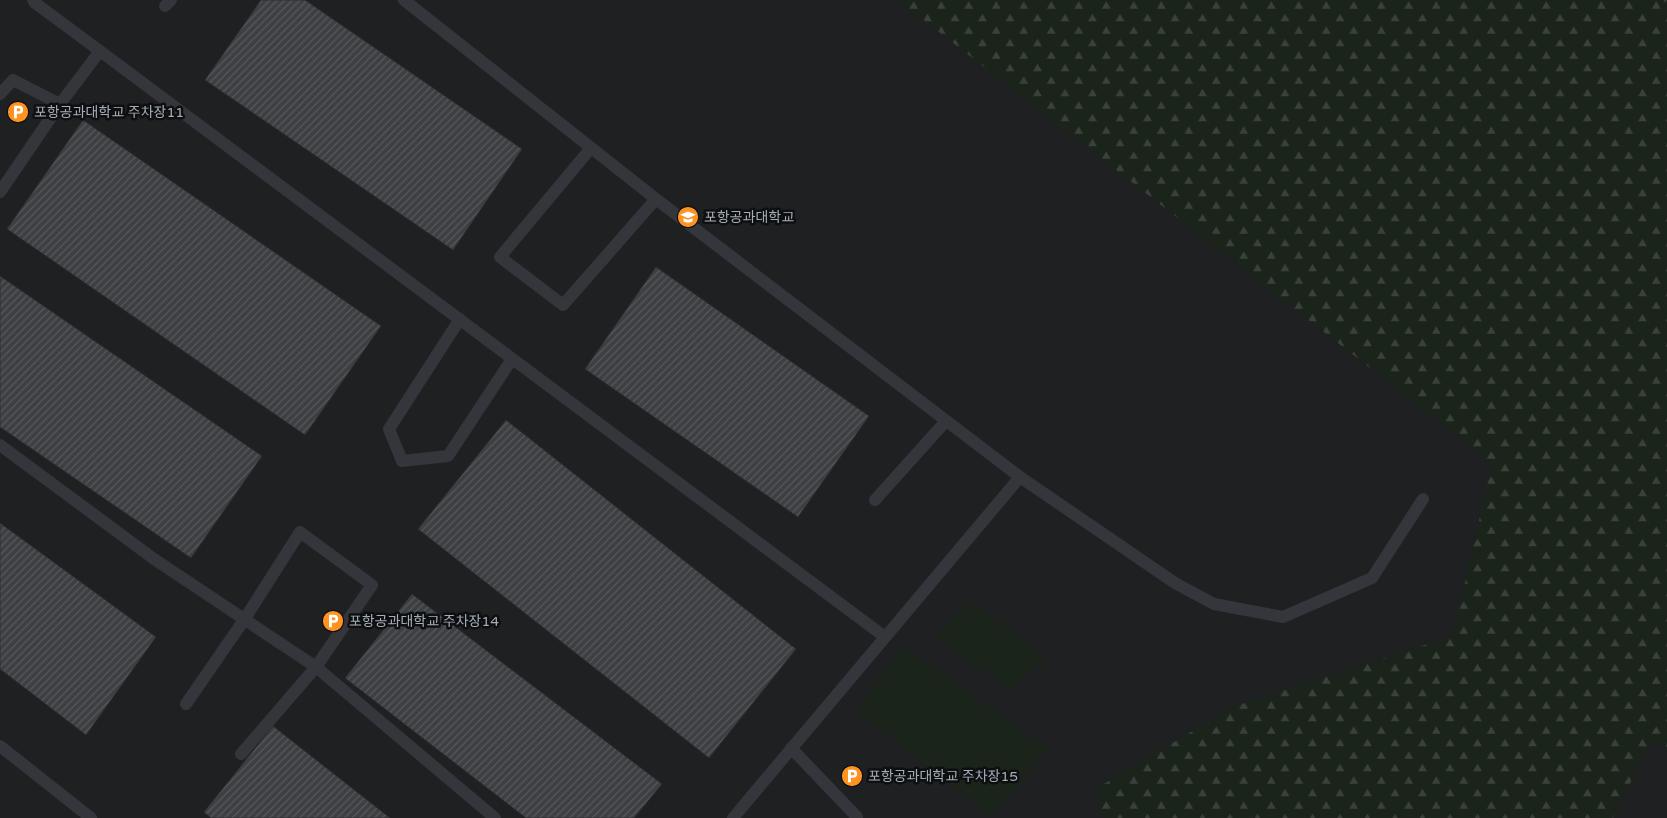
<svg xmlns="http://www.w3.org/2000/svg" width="1667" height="818" font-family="'Varela Round','Noto Sans KR',sans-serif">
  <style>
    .built { fill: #1f2022 }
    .forest { fill: url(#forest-firs) }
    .pitch { fill: #1b241b }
    .building { fill: url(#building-hatch); stroke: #2d2e32 }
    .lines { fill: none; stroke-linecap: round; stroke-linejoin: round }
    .path { stroke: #3a3d42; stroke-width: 3; stroke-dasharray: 2.5 4; stroke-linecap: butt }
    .service { stroke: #34363b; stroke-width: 12 }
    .labels { text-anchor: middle; stroke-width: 5; stroke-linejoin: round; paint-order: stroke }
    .poi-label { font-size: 14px; fill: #a4adb7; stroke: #0e0f10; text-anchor: start }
  </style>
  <defs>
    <pattern id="forest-firs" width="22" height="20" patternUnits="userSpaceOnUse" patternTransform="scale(1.25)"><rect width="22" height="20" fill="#1b241b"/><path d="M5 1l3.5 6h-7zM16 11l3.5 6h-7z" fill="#39413a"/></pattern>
    <pattern id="building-hatch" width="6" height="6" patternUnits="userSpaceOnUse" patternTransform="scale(1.25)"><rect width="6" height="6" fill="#3d3f43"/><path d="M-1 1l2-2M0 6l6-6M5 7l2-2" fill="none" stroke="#56585c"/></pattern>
  </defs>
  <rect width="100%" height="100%" fill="#131415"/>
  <path class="built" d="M0 0H1085L1667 433V818H0Z"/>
  <path class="forest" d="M898 0H1667V748L1650 743 1613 818H1103L1097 788 1233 707 1453 636 1492 463Z"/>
  <path class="pitch" d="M972 602 1047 658 1010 689 935 637Z
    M904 647 1049 749 990 816 856 710Z"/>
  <path class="building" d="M261 0H305L522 149 453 250 205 80Z
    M83 120 381 326 305 435 7 229Z
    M656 267 869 416 798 517 585 369Z
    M0 276 262 456 191 558 0 427Z
    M506 420 796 649 709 758 418 529Z
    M0 523 156 637 86 735 0 669Z
    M412 594 662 784 634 818H526L345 678Z
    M273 726 390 818H211L204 812Z"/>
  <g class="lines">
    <path class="path" d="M1664 0 1667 1"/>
    <path class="service" d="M33 0 35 3 100 51
      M404 0 656 199 1020 477 1175 583 1214 604 1283 617 1372 578 1423 499
      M165 6 171 0
      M0 94 13 80 60 104
      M591 148 500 257 563 305 656 199
      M0 192 60 104 100 51 885 637
      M460 319 389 429 402 461 448 456 512 359
      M0 445 154 559 316 667 495 818
      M875 500 946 421
      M186 704 244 620 300 532 372 585 316 667 241 754
      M0 746 91 818
      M791 748 857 817
      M733 818 1020 477"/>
  </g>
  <defs>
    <g id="parking-disc" transform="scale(1.125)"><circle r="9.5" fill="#ff9322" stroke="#0e0f10"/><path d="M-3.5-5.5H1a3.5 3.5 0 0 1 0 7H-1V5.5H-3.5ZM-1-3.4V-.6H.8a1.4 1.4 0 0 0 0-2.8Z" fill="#fff"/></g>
    <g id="university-disc" transform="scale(1.125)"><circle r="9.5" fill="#ff9322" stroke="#0e0f10"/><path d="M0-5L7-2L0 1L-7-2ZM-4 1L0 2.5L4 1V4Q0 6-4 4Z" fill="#fff"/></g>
  </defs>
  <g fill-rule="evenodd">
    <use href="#parking-disc" x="18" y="112"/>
    <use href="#university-disc" x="688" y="217"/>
    <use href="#parking-disc" x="333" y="621"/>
    <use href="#parking-disc" x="852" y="776"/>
  </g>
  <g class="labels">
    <g class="poi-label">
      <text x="34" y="117">포항공과대학교 주차장11</text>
      <text x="704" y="222">포항공과대학교</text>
      <text x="349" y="626">포항공과대학교 주차장14</text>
      <text x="868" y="781">포항공과대학교 주차장15</text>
    </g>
  </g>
</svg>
